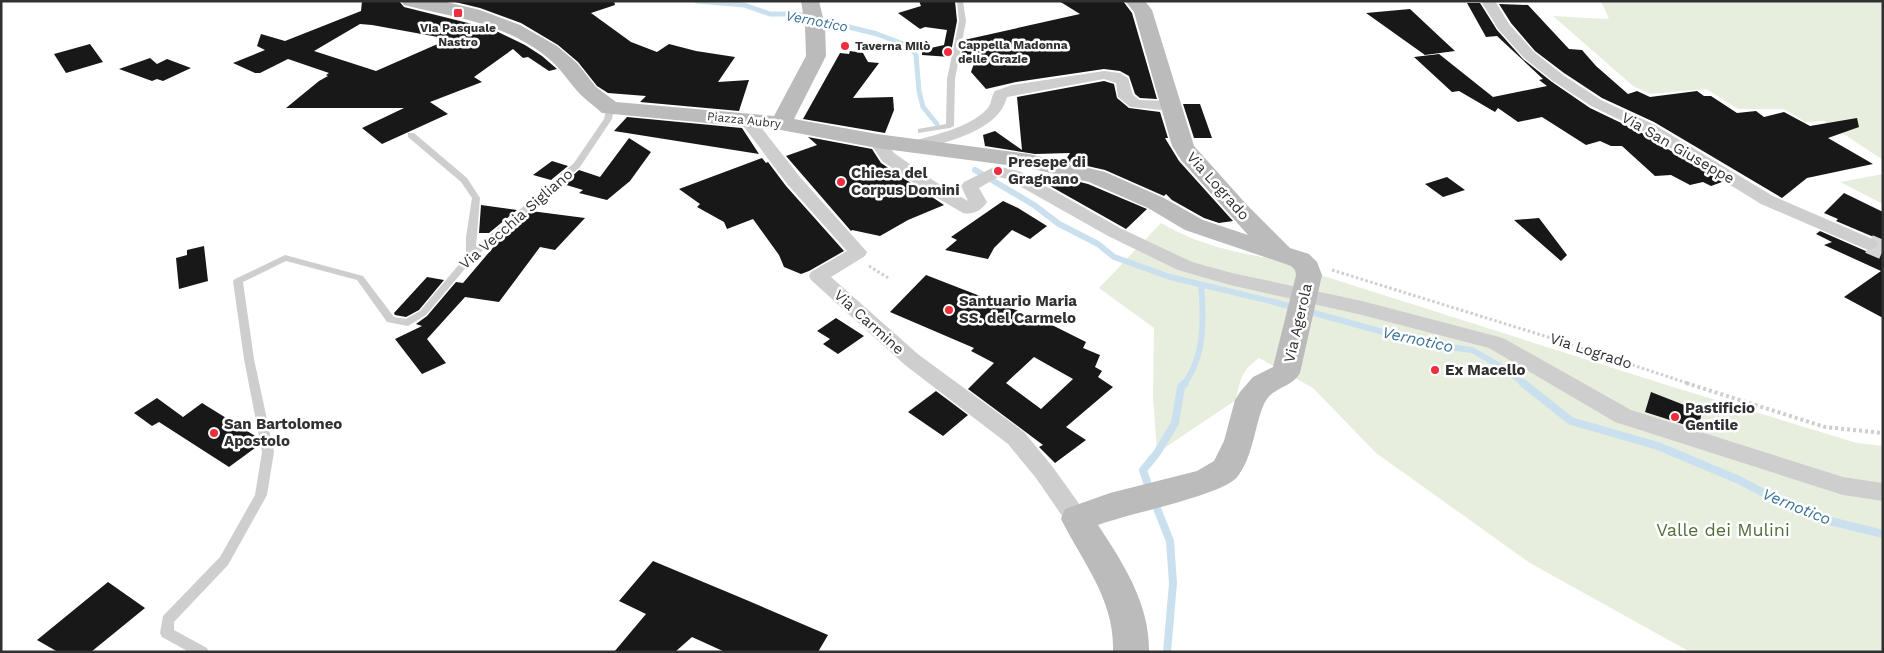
<svg xmlns="http://www.w3.org/2000/svg" width="1884" height="653" font-family="'Work Sans',sans-serif">
  <style>
    .green { fill: #e7eede }
    .lines { fill: none; stroke-linecap: round; stroke-linejoin: round }
    .stream-far2 { stroke: #cae0ee; stroke-width: 5 }
    .stream-far1 { stroke: #cae0ee; stroke-width: 6 }
    .stream { stroke: #cae0ee; stroke-width: 8 }
    .building { fill: #181818; fill-rule: evenodd }
    .street-tunnel { stroke: #d6d6d6; stroke-width: 19; stroke-dasharray: 19 9; stroke-linecap: butt }
    .path-far1 { stroke: #cecece; stroke-width: 3; stroke-dasharray: 2.5 2.5; stroke-linecap: butt }
    .path { stroke: #cecece; stroke-width: 4; stroke-dasharray: 3 3; stroke-linecap: butt }
    .lane { fill: #cecece; fill-rule: evenodd }
    .street { fill: #cecece; fill-rule: evenodd }
    .secondary { fill: #bbb; fill-rule: evenodd }
    .poi-dot { fill: #ec2e3e; stroke: #fff; stroke-width: 2 }
    .labels { text-anchor: middle; stroke-width: 5; stroke-linejoin: round; paint-order: stroke }
    .far-poi-label { font-size: 12px; font-weight: bold; fill: #313131; stroke: #fff; text-anchor: start }
    .far-street-label { font-size: 12px; fill: #313131; stroke: #fff }
    .far-water-label { font-size: 14px; font-style: italic; fill: #3a7497; stroke: #fff }
    .street-label { font-size: 15px; fill: #313131; stroke: #fff }
    .poi-label { font-size: 15px; font-weight: bold; fill: #313131; stroke: #fff; text-anchor: start }
    .water-label { font-size: 16px; font-style: italic; fill: #3a7497; stroke: #fff }
    .near-park-label { font-size: 18px; fill: #546f3c; stroke: #fff }
  </style>
  <rect width="100%" height="100%" fill="#fff"/>
  <path class="green" d="M1601 1H1883V160L1824 121 1805 122 1784 109H1738L1706 89 1650 94 1633 86 1553 16 1609 19Z
    M1883 174V204L1840 182Z
    M1161 223C1198 244 1225 250 1267 258L1673 387 1857 443 1883 446V652H1690L1530 563 1376 453 1313 388 1259 358C1242 370 1240 380 1236 400L1157 453 1153 396 1154 328 1099 288Z"/>
  <g class="lines">
    <path class="stream-far2" d="M697 1 744 5 770 14H797L877 34 911 47 916 55 919 91 923 107 937 124"/>
    <path class="stream-far1" d="M975 170 1034 205 1059 224 1098 244 1114 257 1170 277 1274 302 1427 344 1472 350 1507 370 1524 384
      M1184 384C1205 357 1204 317 1201 285"/>
    <path class="stream" d="M1523 383 1571 421 1658 446 1739 480 1792 508 1822 519 1883 534
      M1150 491 1143 470 1157 453 1175 423 1181 387 1185 383
      M1154 501 1170 541 1173 583 1167 652"/>
  </g>
  <path class="building" d="M362 1H399L404 7 492 29 525 45 542 56 557 69 549 71 528 57 523 58 513 49 474 77 482 82 430 102 448 114 382 144 362 128 404 108H286L319 81 328 76 326 75 329 73 288 59 260 73H255L233 63 265 50 257 46 261 34 285 41 361 11ZM360 24 372 25 449 39 376 71 314 51Z
    M451 1H614L615 5 591 13 631 42 657 52 669 44 696 51 735 57 718 82 749 80 739 111 640 102 646 96 608 93 597 86 578 62 558 45 521 23 480 8Z
    M919 1H955L957 21 950 57 922 55V50L944 45 947 30 925 27 920 29 898 13 921 6Z
    M1059 1H1123L1132 13 1157 99 1140 98 1135 94 1129 76 1120 71 1104 69 1016 82 986 89 971 72 976 58 961 57 964 40 1080 14Z
    M1467 3H1480L1497 30 1523 59 1552 82 1590 108 1640 132 1722 182 1711 186 1703 182 1690 185 1671 175 1655 176 1622 146H1611L1600 141 1586 145 1542 117 1518 122 1498 108 1495 112 1459 91 1452 92 1414 57 1439 54 1493 97 1547 86 1539 80 1543 79 1497 36 1486 37Z
    M1499 4 1528 5 1569 49 1582 50 1596 66 1628 94 1637 91 1650 97 1697 91 1704 96H1711L1737 113 1756 111 1764 117 1784 112 1810 126 1857 118 1859 127 1828 138 1873 164 1807 178 1782 198 1654 122 1602 98 1564 73 1535 51 1511 23Z
    M1410 9 1442 39 1455 51 1425 55 1366 13Z
    M90 44 103 62 66 73 54 54Z
    M850 51 863 53 868 62 879 63 853 98 893 97 894 110 885 133 803 119 840 53 849 54Z
    M150 58 157 64 167 59 191 68 163 81 157 79 152 81 119 69Z
    M1104 81 1114 84 1117 98 1129 108 1160 112 1168 138H1165L1179 161 1233 221 1219 223 1204 218 1172 200 1166 194 1164 196 1105 170 1065 161 1070 153 1035 154 985 146 983 135 995 131 1022 150 1017 97Z
    M1183 104H1200L1212 138H1194Z
    M627 117 742 128 759 154 614 131Z
    M808 137 872 149 881 163 944 205 908 220 880 236 852 230 851 231 786 156 817 145Z
    M629 138 651 152 630 181 607 200 579 193 583 190 563 184 579 170 600 177Z
    M762 158 766 163 768 162 786 186 844 251 809 271 801 274 784 267 779 255 753 219 727 229 724 222 697 207 700 204 679 189Z
    M552 161 568 166 551 180 533 175Z
    M1056 176 1088 184 1147 209 1126 229 1050 186Z
    M1447 177 1465 190 1443 197 1425 184Z
    M1844 193 1883 212V318L1844 297 1881 271 1824 245 1832 242 1816 234 1820 231 1868 252 1876 250 1880 245 1876 238 1836 221 1838 219 1824 213Z
    M1003 201 1018 208 1047 226 1030 239 1012 230 994 248 988 259 945 250 957 240 951 237Z
    M481 205 517 210 489 233H479Z
    M531 211 585 218 555 250 540 247 499 302 465 297 427 339 446 363 422 374 395 339 422 326 416 324 427 316 456 282 463 283 502 237Z
    M1539 218 1567 255 1561 261 1514 220Z
    M204 246 208 281 179 289 176 258 187 255V250Z
    M926 275 1044 321 1086 342 1083 348 1100 355 1095 367 1102 371 1098 377 1113 387 1066 427 1086 440 1055 463 1039 447 1043 445 968 389 994 363 971 351 974 348 890 312ZM1034 357 1073 379 1041 409 1006 383Z
    M427 277 444 280 419 310 406 317 395 315 394 313Z
    M836 318 864 336 838 354 823 344 830 339 817 331Z
    M936 391 968 415 943 436 908 412Z
    M1651 392 1702 412 1698 429 1645 412Z
    M157 398 183 417 202 403 257 437 258 441 252 446 255 448 229 467 159 422 152 426 134 413Z
    M653 561 744 599 828 635 818 652H725L692 637 675 652H614L646 614 619 601Z
    M108 582 145 608 91 652H58L37 640Z"/>
  <g class="lines">
    <path class="street-tunnel" d="M1869 244 1883 250"/>
    <path class="path-far1" d="M869 266 890 279
      M1332 270 1551 338 1690 384"/>
    <path class="path" d="M1686 383 1825 427 1883 433"/>
    <path class="lane" d="M957 1H963L966 21 955 79 954 126 950 128 918 133V129L946 124 947 79 959 21Z
      M607 106H613L614 108 612 119 580 167 474 258 426 315 408 326 387 322 357 280 286 261 243 282 254 359 274 452 267 495 228 565 174 622V630L207 648 209 652H189L162 637 160 633 163 616 220 557 255 495 262 452 244 359 233 281 235 279 285 255 363 276 394 317 406 319 420 311 466 256V237L472 198 461 182 408 137V133H414L467 178 480 198 476 247 574 163 604 119Z"/>
    <path class="street" d="M1481 1H1495L1509 24 1534 52 1563 75 1601 100 1653 124 1773 196 1875 240 1878 244 1875 248 1869 250 1863 248 1761 204 1641 130 1591 106 1553 81 1524 58 1498 29Z
      M1104 71 1120 73 1128 78 1133 95 1139 100 1173 101 1178 103 1181 106 1178 109 1173 111 1130 107 1118 97 1116 83 1104 79 1007 97C999 131 947 142 917 150L911 148 909 145 911 142C936 134 969 128 987 109 992 104 991 96 995 91L1012 85Z
      M747 115 753 117 800 177 867 252 865 256 831 277 919 355 1024 432 1052 466 1085 512 1089 519 1085 526 1077 529 1069 526 1036 478 1008 444 905 365 811 280 809 276 811 272 847 251 788 185 741 123 739 120 741 117Z
      M877 136 883 138 894 153 934 181 968 201 961 186 964 182 996 166 1019 171 1120 228 1192 262 1232 273 1362 301 1503 338 1631 410 1843 477 1883 483V501L1843 495 1615 422 1489 348 1362 315 1230 285 1178 270 1108 236 1007 179 998 177 979 188 987 202C981 211 973 215 963 213L922 189 882 161 869 141 871 138Z"/>
    <path class="secondary" d="M401 1H442L480 10 520 25 557 46 577 63 596 87 616 102 774 116 806 56 805 26 801 1H819L825 26 826 56 794 119 877 134 1029 154 1105 172 1164 198 1203 220 1248 235 1181 160 1172 146 1134 12 1125 1H1145L1152 10 1194 146 1247 205 1290 248 1309 254 1317 262 1322 275 1300 373C1292 388 1271 387 1264 404 1254 427 1254 454 1238 476 1225 495 1126 514 1098 525 1123 563 1150 604 1149 652H1113C1115 600 1083 563 1061 519L1065 509 1110 493 1197 471 1214 461 1224 441 1235 400 1240 392 1253 377 1273 367 1296 275 1295 270 1291 266 1185 230 1148 208 1089 182 1029 168 877 148 781 130 602 113C596 107 588 102 582 96 567 81 561 67 543 54 498 21 455 18 404 5Z"/>
  </g>
  <g class="poi-dot">
    <rect x="453" y="8" width="10" height="10" rx="2.5"/>
    <circle cx="845" cy="46" r="5"/>
    <circle cx="948" cy="52" r="5"/>
    <circle cx="998" cy="171" r="5"/>
    <circle cx="841" cy="182" r="5"/>
    <circle cx="949" cy="310" r="5"/>
    <circle cx="1435" cy="370" r="5"/>
    <circle cx="1675" cy="417" r="5"/>
    <circle cx="214" cy="433" r="5"/>
  </g>
  <g class="labels">
    <g class="far-poi-label">
      <text x="458" y="32" text-anchor="middle">Via Pasquale<tspan x="458" dy="14">Nastro</tspan></text>
      <text x="958" y="49">Cappella Madonna<tspan x="958" dy="14">delle Grazie</tspan></text>
      <text x="855" y="50">Taverna Milò</text>
    </g>
    <g class="far-street-label">
      <text transform="translate(744 120) rotate(6)" y="4">Piazza Aubry</text>
    </g>
    <g class="far-water-label">
      <text transform="translate(817 21) rotate(11)" y="5">Vernotico</text>
    </g>
    <g class="street-label">
      <text transform="translate(1678 148) rotate(30)" y="5">Via San Giuseppe</text>
      <text transform="translate(1218 186) rotate(48)" y="5">Via Logrado</text>
      <text transform="translate(516 219) rotate(-41)" y="5">Via Vecchia Sigliano</text>
      <text transform="translate(869 322) rotate(42)" y="5">Via Carmine</text>
      <text transform="translate(1298 323) rotate(-77)" y="5">Via Agerola</text>
      <text transform="translate(1591 351) rotate(18)" y="5">Via Logrado</text>
    </g>
    <g class="poi-label">
      <text x="1008" y="167">Presepe di<tspan x="1008" dy="17">Gragnano</tspan></text>
      <text x="851" y="178">Chiesa del<tspan x="851" dy="17">Corpus Domini</tspan></text>
      <text x="959" y="306">Santuario Maria<tspan x="959" dy="17">SS. del Carmelo</tspan></text>
      <text x="1445" y="375">Ex Macello</text>
      <text x="1685" y="413">Pastificio<tspan x="1685" dy="17">Gentile</tspan></text>
      <text x="224" y="429">San Bartolomeo<tspan x="224" dy="17">Apostolo</tspan></text>
    </g>
    <g class="water-label">
      <text transform="translate(1418 339) rotate(12)" y="6">Vernotico</text>
      <text transform="translate(1797 506) rotate(22)" y="6">Vernotico</text>
    </g>
    <g class="near-park-label">
      <text x="1723" y="536">Valle dei Mulini</text>
    </g>
  </g>
  <rect width="1884" height="653" fill="none" stroke="#313131" stroke-width="5"/>
</svg>
